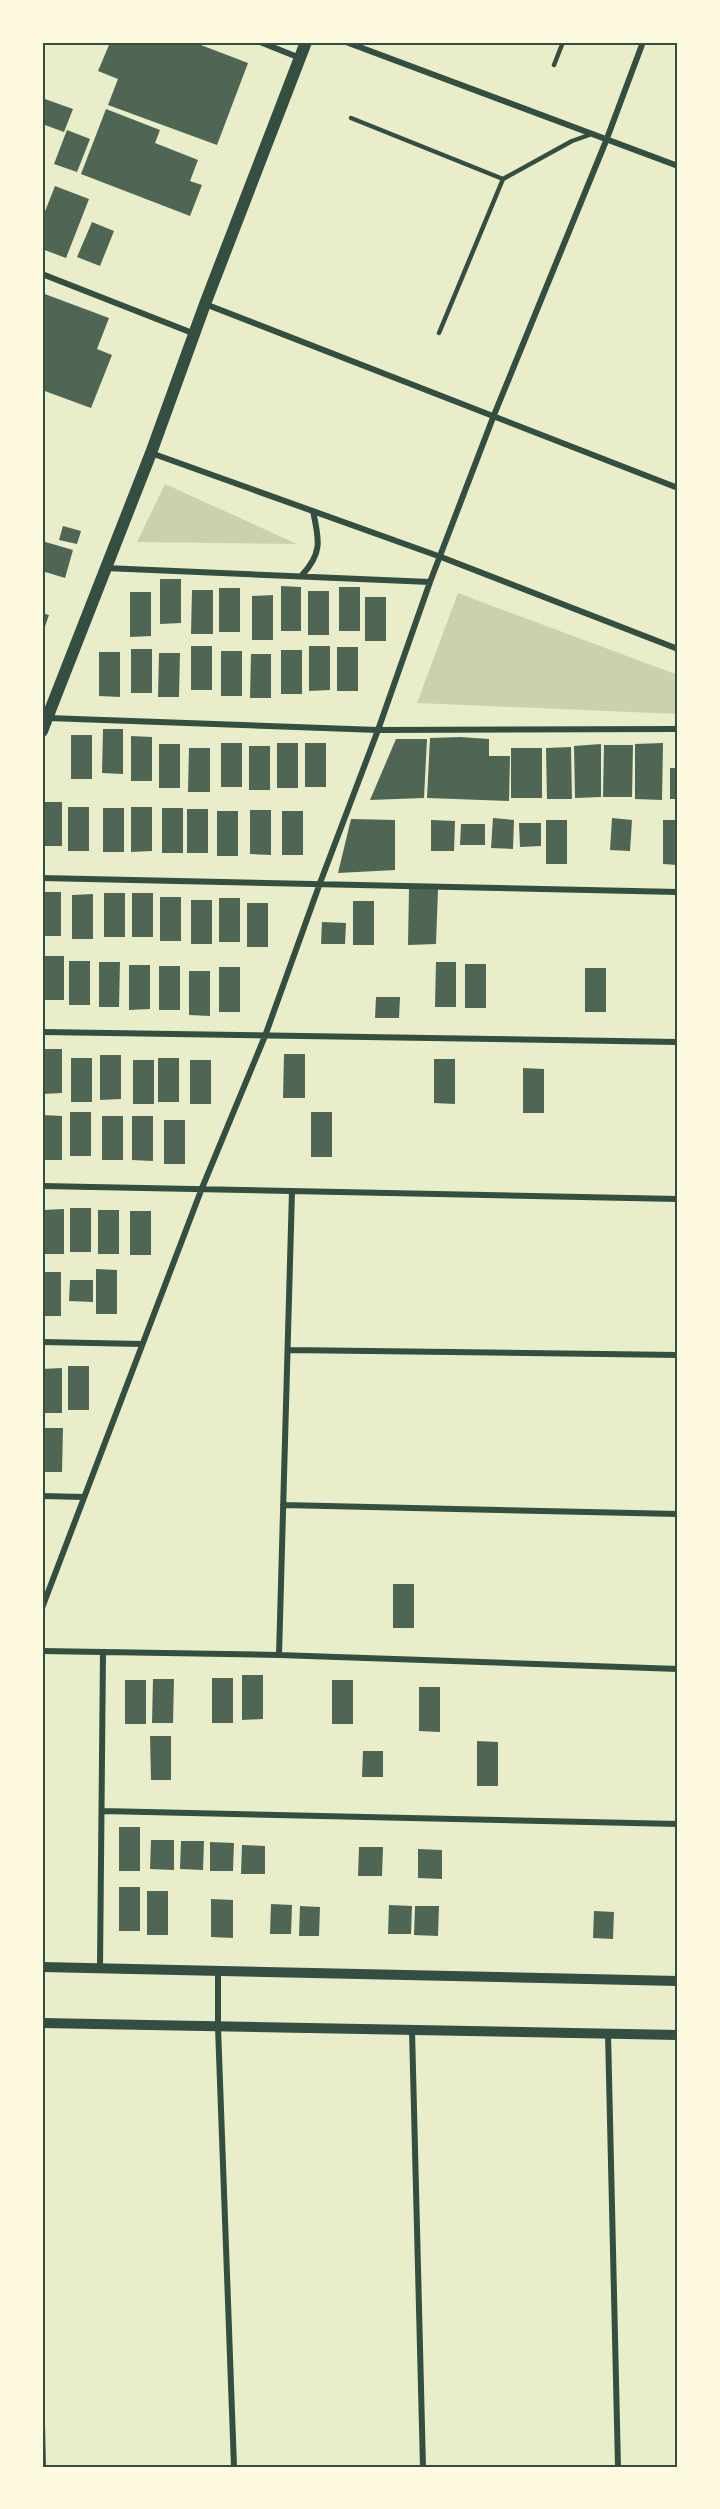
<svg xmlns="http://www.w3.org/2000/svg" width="720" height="2509" font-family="Mulish,sans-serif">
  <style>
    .green { fill: #cad2ad }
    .building { fill: #4f6655 }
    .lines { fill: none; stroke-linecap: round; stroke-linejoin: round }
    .service { stroke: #344e41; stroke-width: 4.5 }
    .minor { stroke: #344e41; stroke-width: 6 }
    .tertiary { stroke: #344e41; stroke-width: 10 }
    .secondary { stroke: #344e41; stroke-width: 12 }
    .neatline { fill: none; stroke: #344e41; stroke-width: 2 }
  </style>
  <rect width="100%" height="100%" fill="#e9edc9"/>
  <path class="green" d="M165 484 297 544 137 542Z
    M458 593 678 675V714L417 703Z"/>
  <path class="building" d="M103 42H193L248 63 217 145 108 105 118 79 98 71 109 45Z
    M42 98 73 109 64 132 42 124Z
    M106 109 160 130 155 143 198 160 190 181 202 185 190 216 81 174Z
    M67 130 90 139 77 172 54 164Z
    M55 186 89 199 66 258 42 249V219Z
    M92 222 114 231 100 266 77 257Z
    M42 293 109 318 97 349 112 355 91 408 42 390Z
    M63 526 81 531 77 544 59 540Z
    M42 541 73 550 65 578 42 571Z
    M160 579H181V623L160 624Z
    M281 586 301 587V631H281Z
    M339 587H360V631H339Z
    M219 588H240V632H219Z
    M192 590H213V634H191Z
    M308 591H329V635H308Z
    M130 592H151V636L130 637Z
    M273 595V640H252V596Z
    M365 597H386V641H365Z
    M42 613 49 615 42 635Z
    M191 646H212V690H191Z
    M309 646H330V690L309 691Z
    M337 647H358V691H337Z
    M131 649H152V693H131Z
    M281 650H302V694H281Z
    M221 651H242V696H221Z
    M99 652H120V697L99 696Z
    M159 653H180L179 697H158Z
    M251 654H271V698H250Z
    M103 729H123V774L102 773Z
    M71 735H92V779H71Z
    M131 736 152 737V781H131Z
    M460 737 489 739V756H510L509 801 427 798 430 738Z
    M396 739H427L424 798 370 800Z
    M221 743H242V787H221Z
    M277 743H298V788H277Z
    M305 743H326V787H305Z
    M663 743 662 800 635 799V744Z
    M159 744H180V788H159Z
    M601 744V797L575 798 574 746Z
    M604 745H633L632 797H603Z
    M249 746H270V790H249Z
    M571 747 572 799H547L546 748Z
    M189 748H210V792H188Z
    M511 748H542V798H511Z
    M670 768H678V799H670Z
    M42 802H62V846H42Z
    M68 807H89V851H68Z
    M131 807H152V851L131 852Z
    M103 808H124V852H103Z
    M162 808H183V853H162Z
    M187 809H208V853H187Z
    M250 810H271V855L250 854Z
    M217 811H238V856H217Z
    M282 811H303V855H282Z
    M493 818 514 820 513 849 491 848Z
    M612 818 632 820 630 851 610 850Z
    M351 819 395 820V870L338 873Z
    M431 820 455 821 454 851H431Z
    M546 820H567V864H546Z
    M663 820H678V865L663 864Z
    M519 823H541V846L520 847Z
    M461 824H485V845H460Z
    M409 889H438L436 944 408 945Z
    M42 892H61V936H42Z
    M104 893H125V937H104Z
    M132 893H153V937H132Z
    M93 894V939H72V895Z
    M160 897H181V941H160Z
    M219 898H240V942H219Z
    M191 900H212V944H191Z
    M353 901H374V945H353Z
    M247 903H268V947H247Z
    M322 922 346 923 345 944H321Z
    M43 956H64V1000H43Z
    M69 961H90V1005H69Z
    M99 962H120L119 1007H99Z
    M436 962H456V1007H435Z
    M465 964H486V1008H465Z
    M129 965H150V1009L129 1010Z
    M159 966H180V1010H159Z
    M219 967H240V1012H219Z
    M585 968H606V1012H585Z
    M189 971H210V1016L189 1015Z
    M376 997H400L399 1018H375Z
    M42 1049H62V1093L42 1094Z
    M284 1054H305V1098H283Z
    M100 1055H121V1099L100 1100Z
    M71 1058H92V1102H71Z
    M158 1058H179V1102H158Z
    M434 1059H455V1104L434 1103Z
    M133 1060H154V1104H133Z
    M190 1060H211V1104H190Z
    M523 1068 544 1069V1113H523Z
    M70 1112H91V1156H70Z
    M311 1112H332V1157H311Z
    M42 1115 62 1116V1160H42Z
    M102 1116H123V1160H102Z
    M132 1116H153V1161L132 1160Z
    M164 1120H185V1164H164Z
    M70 1208H91V1252H70Z
    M64 1209V1254H43V1210Z
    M98 1210H119V1254H98Z
    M130 1211H151V1255H130Z
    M96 1269 117 1270V1314H96Z
    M42 1272H61V1316H42Z
    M70 1280H93V1302L69 1301Z
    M68 1366H89V1410H68Z
    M62 1368V1413H42V1369Z
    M42 1428H63L62 1472H42Z
    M393 1584H414V1628H393Z
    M242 1675H263V1719L242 1720Z
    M212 1678H233V1723H212Z
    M153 1679H174L173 1723H152Z
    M125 1680H146V1724H125Z
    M332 1680H353V1724H332Z
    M419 1687H440V1732L419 1731Z
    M150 1736H171V1780H151Z
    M477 1741 498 1742V1786H477Z
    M363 1751H383V1777H362Z
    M119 1827H140V1871H119Z
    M151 1840H174V1870L150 1869Z
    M181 1841H204L203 1870 180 1869Z
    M210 1842 234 1843 233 1871H210Z
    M242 1845 265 1846V1874H241Z
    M359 1847H383L382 1876H358Z
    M418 1849 442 1850V1879L418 1878Z
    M119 1887H140V1931H119Z
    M147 1891H168V1935H147Z
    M211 1899 233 1900V1938L211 1937Z
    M271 1904 292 1905 291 1934H270Z
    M389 1905 412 1906 411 1934H388Z
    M300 1906 320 1907 319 1936H299Z
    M415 1906H439L438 1936 414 1935Z
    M594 1911 614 1912 613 1939 593 1938Z"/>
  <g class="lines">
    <path class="service" d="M554 65 563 42
      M351 118 503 179 572 141 589 135
      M439 333 503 179"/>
    <path class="minor" d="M260 42 300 58
      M346 42 678 166
      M42 274 195 334
      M205 304 678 488
      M151 453 441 557 678 649
      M105 568 430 582
      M302 575C323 553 319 539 313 511
      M48 718 378 730 678 729
      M42 878 678 892
      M42 1032 678 1042
      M42 1186 678 1199
      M42 1342 142 1344
      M288 1350 678 1355
      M42 1496 84 1497
      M283 1505 678 1514
      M42 1608 202 1188 265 1036 320 883 378 730 430 582 494 415 606 141 643 42
      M42 1651 279 1655 678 1669
      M279 1655 292 1191
      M102 1811 678 1824
      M100 1968 103 1652
      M218 1971V2027L234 2467
      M412 2030 423 2467
      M608 2033 618 2467
      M42 2424 43 2467"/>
    <path class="tertiary" d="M42 1967 678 1981
      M42 2023 678 2035"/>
    <path class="secondary" d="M42 731 151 453 205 304 306 42"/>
  </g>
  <rect width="720" height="2509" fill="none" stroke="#fefae0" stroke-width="87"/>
  <rect x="44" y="44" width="632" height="2422" class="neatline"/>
</svg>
